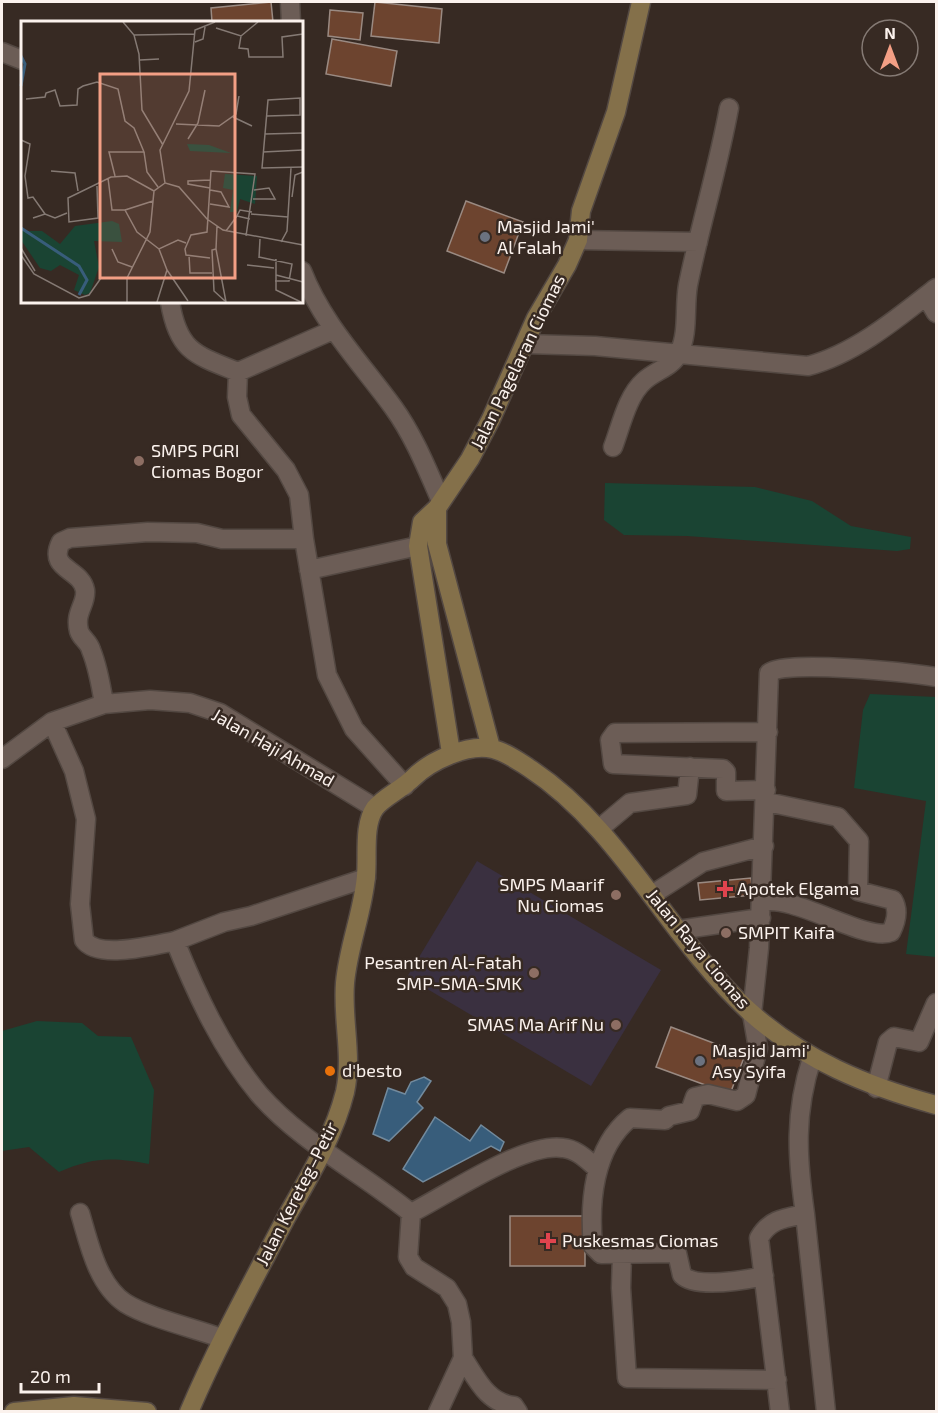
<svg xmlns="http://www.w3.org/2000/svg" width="938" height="1413" font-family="'Exo 2',sans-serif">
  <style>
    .education { fill: #3a3040 }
    .green { fill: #1a4433 }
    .water { fill: #385d7b; stroke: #728a9d; stroke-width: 1.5 }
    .building { fill: #6d442f; stroke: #9a8a82; stroke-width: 1.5 }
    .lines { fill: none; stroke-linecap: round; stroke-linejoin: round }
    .street-casing { stroke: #534842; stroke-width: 21 }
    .secondary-casing { stroke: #534842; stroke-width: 21 }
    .street { stroke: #6c5d56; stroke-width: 18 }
    .secondary { stroke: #84704a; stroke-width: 18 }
    .worship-dot { fill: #6b7280; stroke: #372a23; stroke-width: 2 }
    .education-dot { fill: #8d6e63; stroke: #372a23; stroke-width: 2 }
    .health-dot { fill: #e0444e; stroke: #372a23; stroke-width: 2 }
    .food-dot { fill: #e8710a; stroke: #372a23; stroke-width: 2 }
    .labels { text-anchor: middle; stroke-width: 5; stroke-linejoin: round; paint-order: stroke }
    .poi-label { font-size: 18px; fill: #fbf2ed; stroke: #372a23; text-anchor: start }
    .street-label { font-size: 18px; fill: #fbf2ed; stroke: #372a23 }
    .inset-river { fill: none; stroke: #385d7b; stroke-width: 3 }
    .inset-road { fill: none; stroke: #857a74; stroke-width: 1.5 }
    .view { fill: #f39f85; fill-opacity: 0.15; stroke: #f39f85; stroke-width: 3 }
    .inset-edge { fill: none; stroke: #fbf2ed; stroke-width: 3 }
  </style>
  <rect width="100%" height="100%" fill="#372a23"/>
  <path class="education" d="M477 861 661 970 591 1086 407 977Z"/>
  <path class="green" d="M605 483 755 487 812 501 851 526 911 537 910 549 897 551 687 536 624 535 604 520Z
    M870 694 936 697V957L906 954 926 801 854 788 863 710Z
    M37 1021 82 1023 98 1036 131 1037 154 1090 149 1164C113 1157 93 1157 59 1172L29 1147 2 1151V1031Z"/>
  <path class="water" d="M424 1077 431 1081 417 1102 423 1108 389 1141 373 1134 388 1088 405 1094 411 1082Z
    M435 1117 470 1141 481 1125 504 1142 500 1151 491 1146 423 1182 403 1169Z"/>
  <path class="building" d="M271 2 273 22H212L211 8Z
    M375 2 442 9 439 43 371 36Z
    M330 10 363 13 360 40 328 36Z
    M332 39 397 51 391 86 326 74Z
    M466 201 523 222 504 273 447 251Z
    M751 878 753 895 700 900 698 883Z
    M671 1027 745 1055 730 1094 656 1067Z
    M510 1216H585V1266H510Z"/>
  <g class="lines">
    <g class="street-casing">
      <path id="street" d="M290 2 291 22
        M2 52 22 60
        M578 240 698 242
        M302 271C322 323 361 363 393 407 414 436 427 469 441 501
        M926 296 936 313
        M170 302C178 351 195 355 238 372L333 330
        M526 344 595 346 808 366C855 354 899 317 936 288
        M613 447C621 426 627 396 644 381 656 370 671 368 679 353 689 332 684 307 688 285 700 226 718 168 729 108
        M304 539 327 675 354 729 405 786
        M309 570 418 546
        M104 704C101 685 98 667 91 650 89 642 81 638 79 631 74 612 87 604 85 590 81 568 47 570 61 542L70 538 148 532 197 533 222 539H304L299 495 286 470 241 415 237 397 238 372
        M52 722 74 771 86 819 80 904 84 940C98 960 154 945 175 941
        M2 759 52 722 104 704 150 700 190 703 220 713 375 808
        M766 790 726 791V772L723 769 613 764 610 740 615 733 768 732
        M599 829 630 803 687 795 690 767
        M366 878 251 916 224 922 175 941C196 993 222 1050 259 1094 301 1142 362 1173 411 1213 447 1195 524 1142 563 1148 577 1149 588 1161 598 1169
        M653 894 703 862 764 846
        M762 902C792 893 867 943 891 932 896 922 899 910 893 900L858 891 859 841 838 817 767 802
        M678 930 761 918
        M876 1088 888 1042 894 1037 919 1042 936 1003
        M80 1213C89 1243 97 1284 125 1303 149 1318 194 1328 221 1338
        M411 1213 408 1257 414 1267 447 1288 457 1304 461 1322 463 1358 438 1412
        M805 1214C797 1157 794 1113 812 1058
        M622 1253 621 1288 627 1378 777 1380
        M764 1276C745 1280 696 1289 682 1275L677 1253 601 1254 593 1246C589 1203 593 1148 630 1118L665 1120 669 1116 690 1111 695 1097 708 1094 737 1101 746 1095 758 1048 752 1014 759 948 769 673C784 659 911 673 936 677
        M463 1358C477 1379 487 1403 514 1406L518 1412
        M780 1412 759 1238C770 1219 785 1218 805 1214L826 1412"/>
    </g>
    <g class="secondary-casing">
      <path id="secondary" d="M437 508V544L491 748
        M451 753 418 546 422 522 437 508 470 459 491 419 536 318 567 265 578 240 581 211 616 112 641 2
        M14 1412 74 1406 147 1412
        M189 1412C218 1344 253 1281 287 1216 309 1177 334 1136 345 1092 353 1055 342 1020 345 983 348 947 363 912 366 876 368 856 363 825 375 808 384 797 402 789 413 778 430 761 468 743 493 749 506 752 518 761 529 768 622 829 668 937 749 1011 803 1060 867 1086 936 1105"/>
    </g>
    <use href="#street" class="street"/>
    <use href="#secondary" class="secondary"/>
  </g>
  <g class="worship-dot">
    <circle cx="485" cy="237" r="6"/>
    <circle cx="700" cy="1061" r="6"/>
  </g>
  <g class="education-dot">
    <circle cx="139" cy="461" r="6"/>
    <circle cx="616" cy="895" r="6"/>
    <circle cx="726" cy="933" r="6"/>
    <circle cx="534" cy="973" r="6"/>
    <circle cx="616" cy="1025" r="6"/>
  </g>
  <g class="health-dot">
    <path d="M722 880h6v6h6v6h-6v6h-6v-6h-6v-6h6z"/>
    <path d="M545 1232h6v6h6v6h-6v6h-6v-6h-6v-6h6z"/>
  </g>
  <circle class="food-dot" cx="330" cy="1071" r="6"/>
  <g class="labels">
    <g class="poi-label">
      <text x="497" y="233">Masjid Jami'<tspan x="497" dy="21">Al Falah</tspan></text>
      <text x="151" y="457">SMPS PGRI<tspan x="151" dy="21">Ciomas Bogor</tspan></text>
      <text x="604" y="891" text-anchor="end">SMPS Maarif<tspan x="604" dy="21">Nu Ciomas</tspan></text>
      <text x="737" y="895">Apotek Elgama</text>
      <text x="738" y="939">SMPIT Kaifa</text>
      <text x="522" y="969" text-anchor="end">Pesantren Al-Fatah<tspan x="522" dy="21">SMP-SMA-SMK</tspan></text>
      <text x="604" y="1031" text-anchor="end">SMAS Ma Arif Nu</text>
      <text x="712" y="1057">Masjid Jami'<tspan x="712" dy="21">Asy Syifa</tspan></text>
      <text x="342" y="1077">d'besto</text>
      <text x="562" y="1247">Puskesmas Ciomas</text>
    </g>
    <g class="street-label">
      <text transform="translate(518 362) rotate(-64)" y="6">Jalan Pagelaran Ciomas</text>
      <text transform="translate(273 748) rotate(30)" y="6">Jalan Haji Ahmad</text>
      <text transform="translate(698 949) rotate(50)" y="6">Jalan Raya Ciomas</text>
      <text transform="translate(297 1194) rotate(-63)" y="6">Jalan Kereteg–Petir</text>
    </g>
  </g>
  <g transform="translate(21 21)">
    <rect width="282" height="282" fill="#372a23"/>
    <path d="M166 123 188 124 210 132 169 130ZM204 153 236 155 234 183 219 178 216 191H209L212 169 202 167ZM91 200 98 203 101 221 73 220 78 246 69 272 64 274 53 269 58 254 39 244 30 250 19 247 0 219V210H21L39 223 54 205Z" fill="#1a4433"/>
    <path class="inset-river" d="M0 35 4 43 0 65M0 207 58 245 66 259 58 274"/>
    <path class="inset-road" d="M102 1 113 14 118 33 121 89 142 124M194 1 174 9 168 70 139 129 144 162 158 166 186 198 202 209 282 224M195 7 220 15 237 1M113 14 173 13M220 15 218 27 227 28 228 36H262L261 16 282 13M174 21 182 18 184 6M119 39 138 38M5 78 24 76 25 72 34 69 39 85 56 84 57 68 62 65 76 61 97 68 104 100 113 107 123 131H88L94 155M246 95 279 94V77L247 79 241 147 282 146M212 96 231 105M155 103 198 105 215 93 218 75M244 113 282 112M167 118 177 102 184 69M0 119 9 123 4 155 7 177 12 176 24 193M123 131 126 151 137 166M242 131 282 129M30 150 54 152 57 170M87 157 91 189H104M76 165 77 197 48 201 47 177 90 156 106 155 133 170M189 167 167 163V160L189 159M271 176 274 154 282 151M232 178H254L248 167 233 169M132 180 104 189 116 211 138 228 157 219 165 222M189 183 208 186 200 171 189 169M230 193 267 196M12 197 24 193 34 197 46 192M229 198 216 195 219 189 231 191M205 210 216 195M260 221 266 210 270 147M0 227 14 250M91 228 97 241 111 246M195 228 196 205M0 234 13 253 58 277 68 274 80 257H106L129 211 133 170 144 162M168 234 169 252H191M238 236 271 243 268 260H254M189 237 165 234 164 228 170 214 186 211 190 150 234 153 225 215M238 237 239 218M255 238V269L280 281M226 244 253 247M146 249 167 280M255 254 282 261M106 257V281M204 280 193 270 191 229 195 228 205 281M136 281 146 249 138 228"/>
    <path class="view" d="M79 53H214V257H79Z"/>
    <rect width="282" height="282" class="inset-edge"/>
  </g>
  <rect width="938" height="1413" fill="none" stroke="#fbf2ed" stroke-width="6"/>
  <g transform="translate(890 48)"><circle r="28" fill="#372a23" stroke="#857a74" stroke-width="1.5"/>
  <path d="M0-4.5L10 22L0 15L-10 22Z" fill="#f39f85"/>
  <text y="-9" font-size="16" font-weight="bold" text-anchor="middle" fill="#fbf2ed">N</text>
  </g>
  <path d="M21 1383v9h78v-9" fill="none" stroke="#fbf2ed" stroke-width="3"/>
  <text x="30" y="1383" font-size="18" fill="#fbf2ed" stroke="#372a23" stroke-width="4.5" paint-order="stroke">20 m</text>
</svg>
